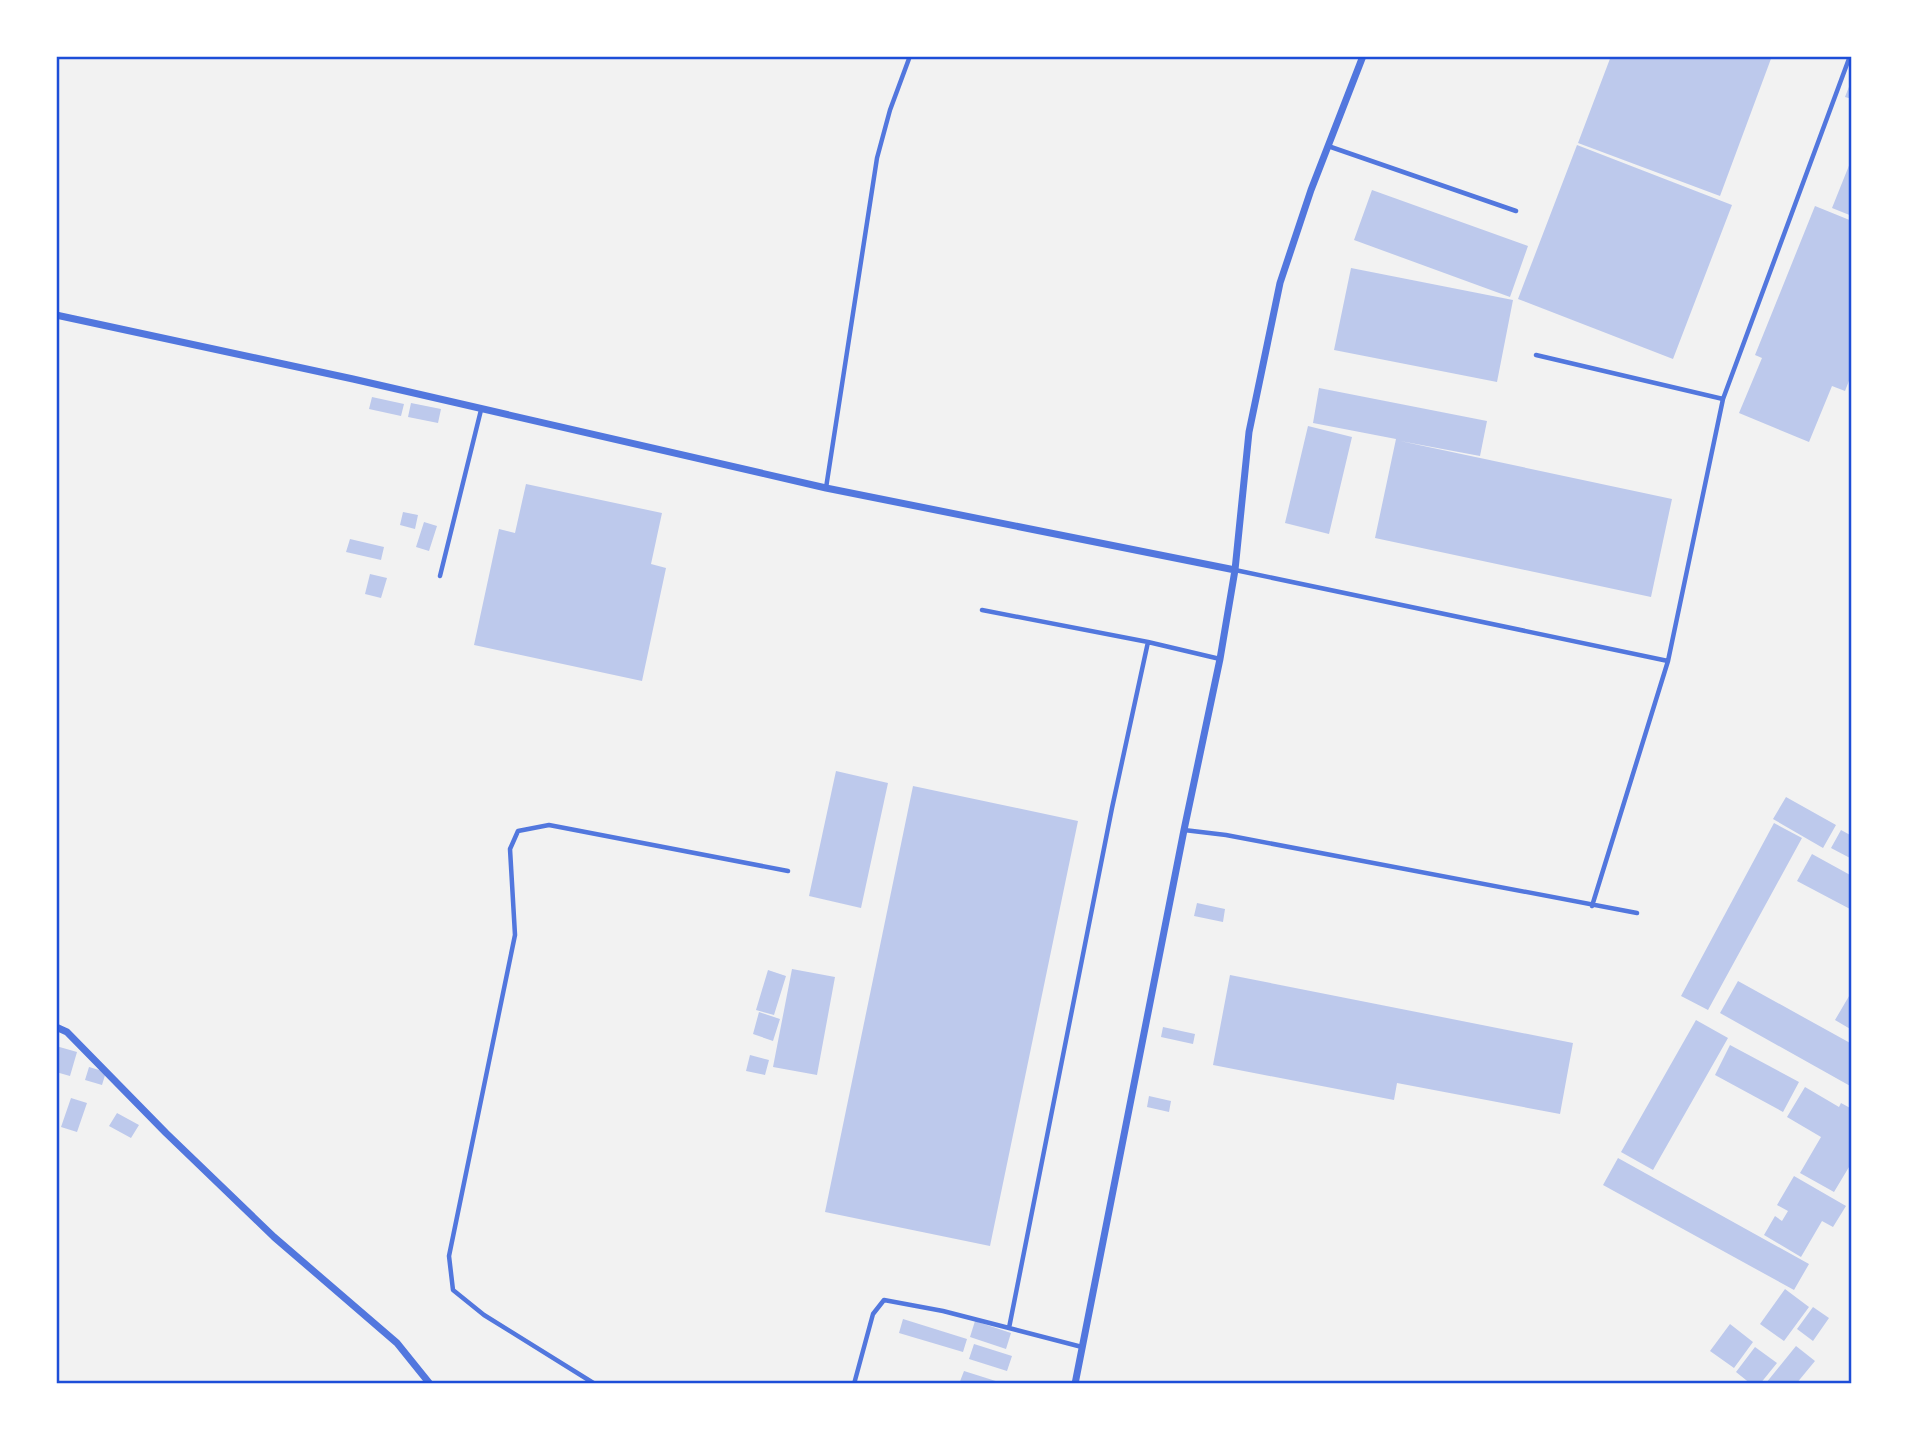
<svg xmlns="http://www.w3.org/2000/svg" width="1908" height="1440" font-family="'PT Sans',sans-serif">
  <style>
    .building { fill: #bdc9ec }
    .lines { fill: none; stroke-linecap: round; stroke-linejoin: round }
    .service { stroke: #5277de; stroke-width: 4.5 }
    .minor { stroke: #5277de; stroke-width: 7 }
    .neatline { fill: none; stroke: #1d4ed8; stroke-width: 2.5 }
  </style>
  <rect width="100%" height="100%" fill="#f2f2f2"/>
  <path class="building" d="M1611 56H1772L1720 196 1578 143Z
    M1852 79V99L1845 97Z
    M1577 145 1732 205 1673 359 1518 299Z
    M1852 158V216L1832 208Z
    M1372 190 1528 246 1510 297 1354 240Z
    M1815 206 1852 221V373L1845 391 1832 386 1809 442 1739 413 1762 358 1755 355Z
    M1351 268 1513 300 1497 382 1334 350Z
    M1319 388 1487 421 1480 456 1400 441 1672 499 1651 597 1375 538 1396 439 1313 423Z
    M372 397 404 404 401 416 369 409Z
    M411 403 441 409 438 423 408 417Z
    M1308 426 1352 437 1329 534 1285 523Z
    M526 484 662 513 651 564 666 568 642 681 474 645 499 529 515 533Z
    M403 512 418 515 415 529 400 525Z
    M424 522 437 526 429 551 416 547Z
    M350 539 384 547 381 560 346 552Z
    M370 574 387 578 381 598 365 594Z
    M836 771 888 783 861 908 809 896Z
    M913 786 1078 821 990 1246 825 1212Z
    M1786 797 1836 825 1823 848 1773 819Z
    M1774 823 1802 838 1708 1010 1681 996Z
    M1841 830 1852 836V854L1850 858 1831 848Z
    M1812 854 1852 876 1850 909 1797 881Z
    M1197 903 1225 909 1223 922 1194 916Z
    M792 969 835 977 817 1075 773 1067Z
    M768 970 786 976 774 1015 756 1010Z
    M1230 975 1573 1043 1560 1114 1397 1083 1394 1100 1213 1065Z
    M1738 981 1852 1044V1087L1720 1013Z
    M1852 991V1030L1835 1020Z
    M759 1012 780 1019 773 1041 753 1034Z
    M1696 1020 1728 1038 1653 1170 1621 1152Z
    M1163 1027 1195 1034 1193 1044 1161 1037Z
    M1730 1045 1799 1082 1783 1112 1715 1075Z
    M56 1046 77 1052 70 1076 56 1072Z
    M750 1055 769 1060 765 1075 746 1071Z
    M89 1067 106 1072 102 1085 85 1080Z
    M1805 1087 1839 1107 1841 1103 1852 1109V1162L1834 1192 1800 1173 1821 1137 1787 1117Z
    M1149 1096 1171 1101 1169 1112 1147 1107Z
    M71 1098 87 1103 77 1132 61 1127Z
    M117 1113 139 1125 131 1138 109 1126Z
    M1618 1158 1809 1264 1794 1290 1603 1185Z
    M1794 1176 1846 1206 1833 1227 1822 1221 1801 1257 1764 1235 1775 1216 1782 1221 1788 1211 1777 1205Z
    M1785 1289 1809 1307 1784 1341 1760 1324Z
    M1813 1307 1829 1318 1813 1341 1797 1329Z
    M903 1319 967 1339 963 1352 899 1333Z
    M975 1321 1011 1333 1006 1349 970 1337Z
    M1730 1324 1753 1342 1734 1368 1710 1351Z
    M974 1344 1012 1356 1007 1371 969 1359Z
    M1796 1346 1815 1361 1796 1384H1768L1766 1383Z
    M1755 1347 1777 1363 1760 1384H1751L1736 1372Z
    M964 1371 1002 1383V1384H959Z"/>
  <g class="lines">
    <path class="service" d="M1328 146 1516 211
      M1536 355 1723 399
      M826 488 877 158 890 110 910 56
      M1235 570 1668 661
      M440 576 481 410
      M982 610 1148 642 1220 659
      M1184 830 1226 835 1637 913
      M1592 906 1668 661 1723 399 1850 56
      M1009 1328 1082 1347
      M595 1384 484 1315 453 1290 449 1256 515 935 510 849 518 831 549 825 788 871
      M854 1384 873 1314 884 1300 943 1311 1009 1328 1112 808 1148 642"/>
    <path class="minor" d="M56 315 353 379 826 488 1235 570
      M56 1027 67 1032 166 1133 274 1237 397 1343 430 1384
      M1075 1384 1184 830 1220 659 1235 570 1249 432 1280 283 1311 190 1363 56"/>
  </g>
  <rect width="1908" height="1440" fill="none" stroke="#ffffff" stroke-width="116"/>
  <rect x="58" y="58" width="1792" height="1324" class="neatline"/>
</svg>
